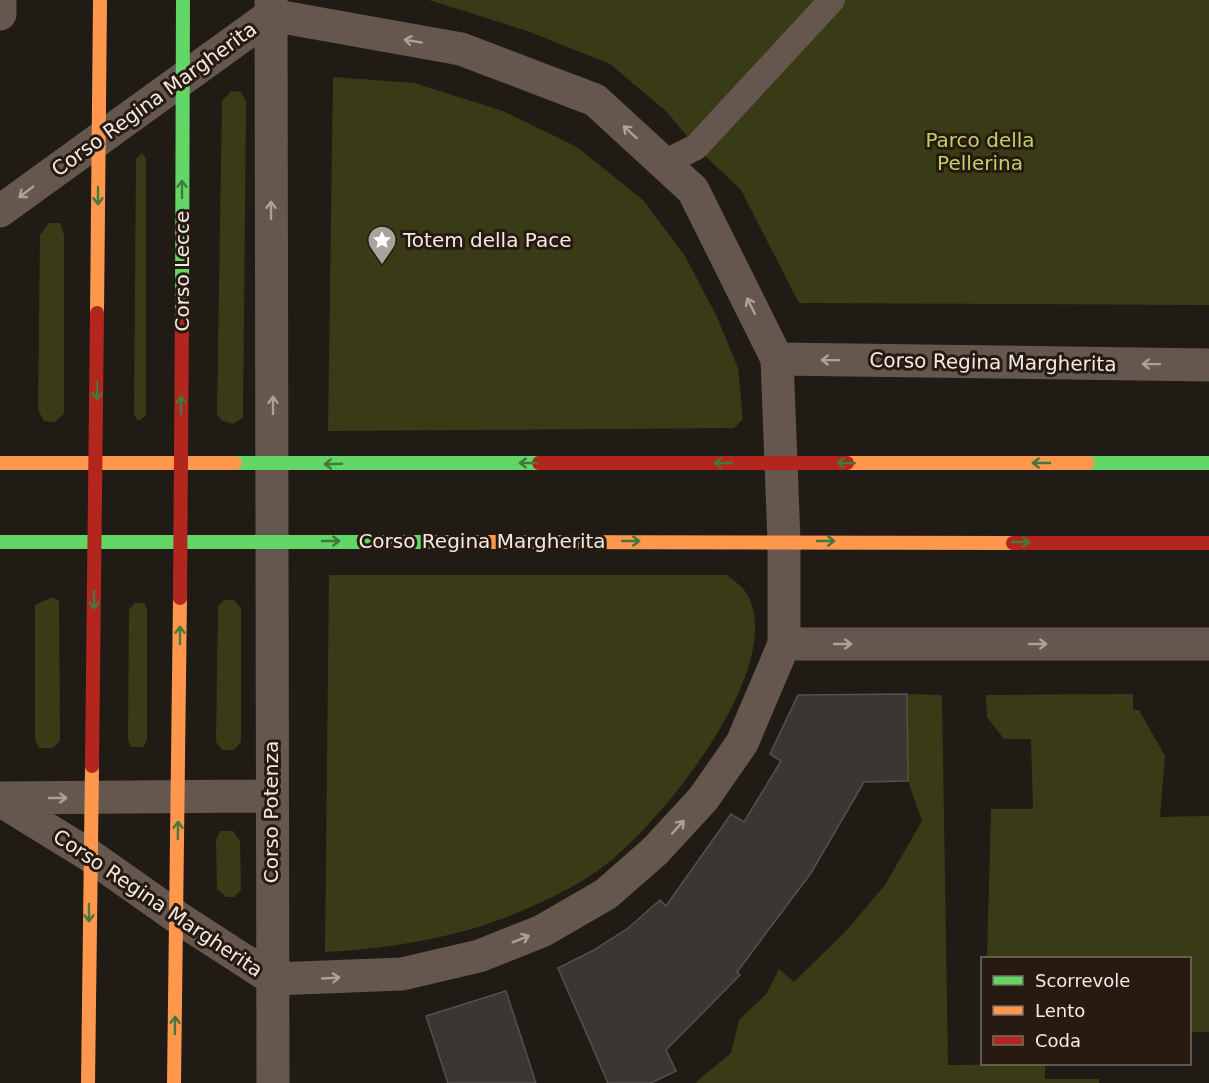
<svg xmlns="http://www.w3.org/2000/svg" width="1209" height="1083" font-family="'DejaVu Sans',sans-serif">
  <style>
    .green { fill: #393b16 }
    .building { fill: #3b3632; stroke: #56504c; stroke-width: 1.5 }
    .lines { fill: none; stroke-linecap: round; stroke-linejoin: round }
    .lane { stroke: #65574d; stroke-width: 26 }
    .street { stroke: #65574d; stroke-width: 33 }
    .fast { stroke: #63d668; stroke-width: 14 }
    .slow { stroke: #ff974d; stroke-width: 14 }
    .jam { stroke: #b3261e; stroke-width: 14 }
    .oneway { stroke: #aca098 }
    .oneway2 { stroke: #44783c }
    .labels { text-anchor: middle; stroke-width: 6; stroke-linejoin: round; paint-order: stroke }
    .street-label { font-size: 20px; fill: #f3eae4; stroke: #261a11 }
    .park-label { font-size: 20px; fill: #c5cf68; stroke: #261a11 }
    .poi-label { font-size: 20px; fill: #f3eae4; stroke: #261a11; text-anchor: start }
  </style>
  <rect width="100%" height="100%" fill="#211b16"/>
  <path class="green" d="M429 0H1209V305L799 303 741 190 696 147 667 112 610 64 527 31Z
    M333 77 414 83 503 111 577 147 643 200 685 256 717 317 738 368 743 419 734 428 328 431Z
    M231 91 241 92 246 102 243 418 233 424 223 421 217 415 222 101Z
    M142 153 146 159V416L138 421 134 414 136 159Z
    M49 223H60L64 235V414L55 422 44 421 38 410 40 235Z
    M329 575H727C733 580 743 587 747 594 789 668 656 831 597 871 579 884 557 895 537 904 470 936 398 948 325 952Z
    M52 597 59 601 60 741 53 748H39L35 740V605Z
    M224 600H234L241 608V742L234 750H222L216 742 218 606Z
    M135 603H144L147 609V740L143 747H131L128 740 129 609Z
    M907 694 942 695 948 1065 1045 1064V1079H1099V1083H695L731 1053 739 1020 767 993 779 969 794 982 845 932 885 885 922 821 908 781Z
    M1133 694V710H1139L1165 756 1160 817 1209 816V1032H1190V958H987L991 809H1033L1031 739H1004L987 717 986 695Z
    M220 831H233L240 841 241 890 234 897H226L217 889 216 840Z"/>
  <path class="building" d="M907 694 908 781 864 782 811 873 737 972 740 975 666 1050 676 1071 651 1083H608L558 968 594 950 627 929 660 900 666 906 731 814 744 822 781 761 770 754 798 695Z
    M506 991 536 1083H448L426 1016Z"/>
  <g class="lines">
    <path class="lane" d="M664 163 696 147 832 0"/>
    <path class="street" d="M271 0 273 1083
      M0 14V0
      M0 211 271 15 461 49 595 100 693 190 777 359 784 541V644L742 743 703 799 655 851 606 894 542 931 479 956 402 974 273 979 177 917 89 855 0 800
      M777 359 1209 365
      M784 644H1209
      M0 798 270 796"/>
    <path class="fast" d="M182 310 183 0
      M235 463H539
      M1088 463H1209
      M0 542H488"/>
    <path class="slow" d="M97 313 100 0
      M0 463H235
      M847 463H1088
      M488 542 1013 543
      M88 1083 92 766
      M174 1083 180 598"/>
    <path class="jam" d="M539 463H847
      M1013 543H1209
      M180 598 182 310
      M92 766 97 313"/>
  </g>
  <defs><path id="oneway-shaft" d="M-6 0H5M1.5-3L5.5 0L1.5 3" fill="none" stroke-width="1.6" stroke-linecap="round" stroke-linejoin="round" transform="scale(1.5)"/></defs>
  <g class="oneway">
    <use href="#oneway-shaft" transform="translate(413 41) rotate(-170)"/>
    <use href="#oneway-shaft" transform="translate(630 132) rotate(-138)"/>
    <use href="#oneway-shaft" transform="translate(26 192) rotate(143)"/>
    <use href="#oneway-shaft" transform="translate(271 210) rotate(-90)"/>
    <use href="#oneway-shaft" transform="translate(751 306) rotate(-116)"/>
    <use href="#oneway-shaft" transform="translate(830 360) rotate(-179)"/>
    <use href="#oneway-shaft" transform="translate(1151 364) rotate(-179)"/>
    <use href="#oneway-shaft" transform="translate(273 405) rotate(-90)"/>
    <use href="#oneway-shaft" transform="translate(843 644)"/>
    <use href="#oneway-shaft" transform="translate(1038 644)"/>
    <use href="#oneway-shaft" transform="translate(58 798)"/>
    <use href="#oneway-shaft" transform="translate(678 827) rotate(-48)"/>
    <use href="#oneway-shaft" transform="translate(521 939) rotate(-22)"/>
    <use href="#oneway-shaft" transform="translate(331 978) rotate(-3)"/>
  </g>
  <g class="oneway2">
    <use href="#oneway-shaft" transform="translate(182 189) rotate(-90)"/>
    <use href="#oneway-shaft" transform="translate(98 196) rotate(90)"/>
    <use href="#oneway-shaft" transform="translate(97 391) rotate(90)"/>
    <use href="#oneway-shaft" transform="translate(181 405) rotate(-90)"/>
    <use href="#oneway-shaft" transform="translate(528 463) rotate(180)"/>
    <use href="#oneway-shaft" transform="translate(723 463) rotate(180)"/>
    <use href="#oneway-shaft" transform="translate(846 463) rotate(-179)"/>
    <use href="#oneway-shaft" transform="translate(1041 463) rotate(180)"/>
    <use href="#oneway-shaft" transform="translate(333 464) rotate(178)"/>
    <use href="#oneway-shaft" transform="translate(331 541)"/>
    <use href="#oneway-shaft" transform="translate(631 541)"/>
    <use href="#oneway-shaft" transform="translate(826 541)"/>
    <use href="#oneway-shaft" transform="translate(1021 542)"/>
    <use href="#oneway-shaft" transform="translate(94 600) rotate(90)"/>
    <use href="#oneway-shaft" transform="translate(180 635) rotate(-90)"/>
    <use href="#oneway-shaft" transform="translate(178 830) rotate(-89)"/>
    <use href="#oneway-shaft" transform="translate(89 913) rotate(90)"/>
    <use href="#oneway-shaft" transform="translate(175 1025) rotate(-89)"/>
  </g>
  <defs>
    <g id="sight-pin" transform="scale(1.5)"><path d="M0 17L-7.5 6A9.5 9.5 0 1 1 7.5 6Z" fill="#aaa29c" stroke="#261a11"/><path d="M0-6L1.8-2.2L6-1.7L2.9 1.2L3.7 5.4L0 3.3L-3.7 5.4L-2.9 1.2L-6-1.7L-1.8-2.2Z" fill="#fff"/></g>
  </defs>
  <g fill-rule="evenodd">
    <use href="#sight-pin" x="382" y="240"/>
  </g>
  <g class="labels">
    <g class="street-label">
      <text transform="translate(154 99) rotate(-36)" y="7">Corso Regina Margherita</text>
      <text transform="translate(182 271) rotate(-90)" y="7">Corso Lecce</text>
      <text transform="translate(993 362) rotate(1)" y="7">Corso Regina Margherita</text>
      <text x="482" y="548">Corso Regina Margherita</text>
      <text transform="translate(271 812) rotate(-90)" y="7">Corso Potenza</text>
      <text transform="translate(158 903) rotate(34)" y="7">Corso Regina Margherita</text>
    </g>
    <g class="park-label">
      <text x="980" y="147">Parco della<tspan x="980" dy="23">Pellerina</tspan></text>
    </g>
    <g class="poi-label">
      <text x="403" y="247">Totem della Pace</text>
    </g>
  </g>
  <rect x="981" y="957" width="210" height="108" fill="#261a11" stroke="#786d65" stroke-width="1.5"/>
  <rect x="993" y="976" width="30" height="9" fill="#63d668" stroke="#786d65" stroke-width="1.5"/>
  <text x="1035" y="987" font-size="18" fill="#f3eae4">Scorrevole</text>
  <rect x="993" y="1006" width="30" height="9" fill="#ff974d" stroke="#786d65" stroke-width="1.5"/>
  <text x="1035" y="1017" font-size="18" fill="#f3eae4">Lento</text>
  <rect x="993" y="1036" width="30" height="9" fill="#b3261e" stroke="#786d65" stroke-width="1.5"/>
  <text x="1035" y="1047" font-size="18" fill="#f3eae4">Coda</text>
</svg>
